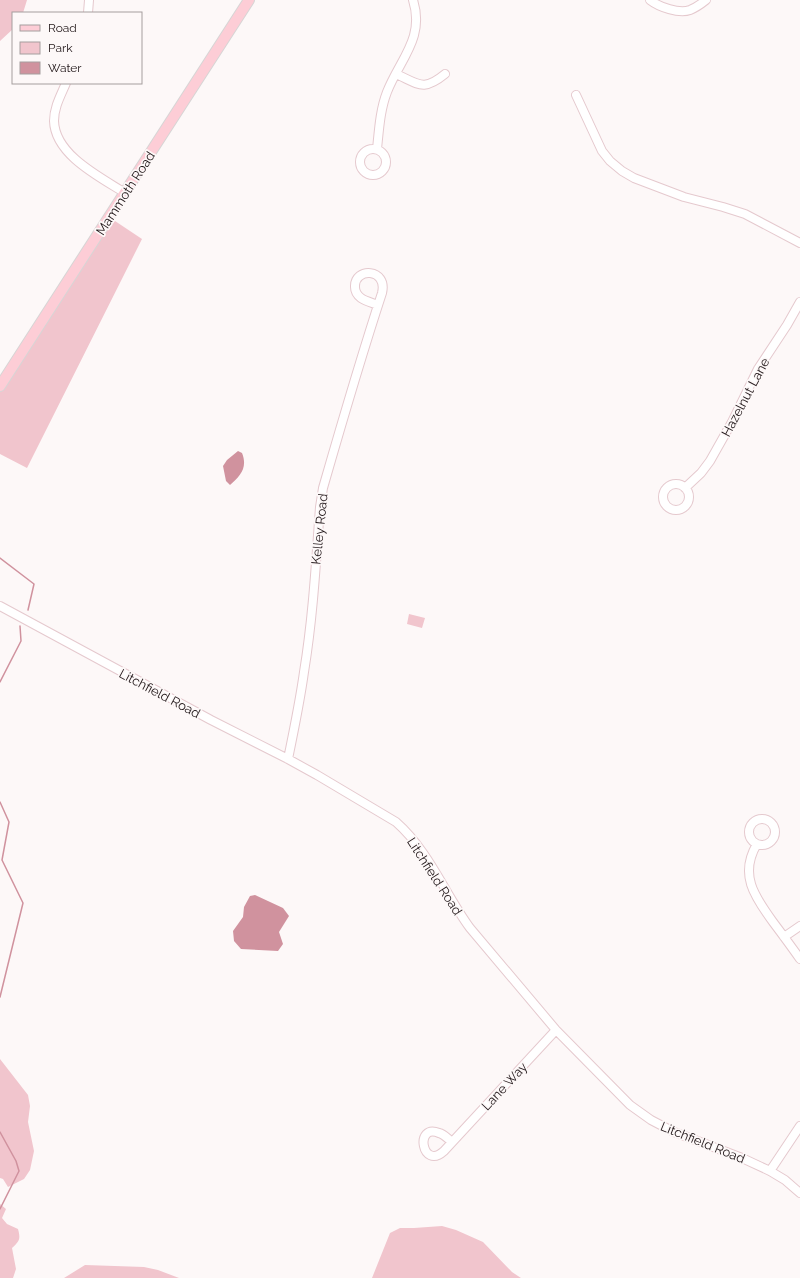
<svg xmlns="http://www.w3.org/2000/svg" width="800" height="1278" font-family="Raleway,sans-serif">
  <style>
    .green { fill: #f1c5cd }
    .water { fill: #d0929e }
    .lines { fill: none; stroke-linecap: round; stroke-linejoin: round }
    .stream { stroke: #d0929e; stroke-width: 1.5 }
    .minor-casing { stroke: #e5c9ce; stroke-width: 10 }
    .major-casing { stroke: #d7d5d5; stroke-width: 12 }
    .minor { stroke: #fff; stroke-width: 8 }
    .major { stroke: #fdcdd6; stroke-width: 10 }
    .labels { text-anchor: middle; stroke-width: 3.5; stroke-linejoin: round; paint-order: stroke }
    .street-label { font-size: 13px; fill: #201618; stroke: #fdf8f8 }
  </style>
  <rect width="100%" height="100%" fill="#fdf8f8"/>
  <path class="green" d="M0 0H27L23 13H13V29L0 41Z
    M112 219 142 239 27 468 0 454V392Z
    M409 614 425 618 422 628 407 624Z
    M0 1059 28 1095 30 1106 28 1122 34 1151 30 1170 24 1179 8 1187 3 1179 0 1178Z
    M0 1204 6 1209 2 1218 7 1224 18 1229C21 1240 19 1241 12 1248L16 1269 13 1278H0Z
    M442 1226 456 1230 483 1242 512 1272 521 1278H372L390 1233 400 1228H414Z
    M85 1265 144 1267 158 1270 179 1278H64Z"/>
  <path class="water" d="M238 451 242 453C248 468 240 476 230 485L226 481 223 466 227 460Z
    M255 895 283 908 289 916 279 932 283 944 278 951 241 949 234 941 233 931 243 917 244 907 250 896Z"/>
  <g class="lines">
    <path class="stream" d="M0 558 34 584 28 610
      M0 682 21 641 20 626
      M0 802 9 822 2 860 23 903 0 997
      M0 1132 16 1161 19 1171 0 1209"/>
    <g class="minor-casing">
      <path id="minor" d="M650 0C659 7 679 14 690 10 695 8 701 4 706 0
        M88 13 89 0
        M396 74C419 84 423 92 445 74
        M66 83C61 95 54 107 54 121 55 155 100 177 125 193
        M576 95 602 151 610 161 622 171 634 178 684 197 723 207 745 214 800 243
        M360 162a13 13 0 1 1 26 0a13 13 0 1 1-26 0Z
        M377 149C379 130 380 110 387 92 400 59 425 38 413 0
        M663 497a13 13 0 1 1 26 0a13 13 0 1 1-26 0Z
        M685 488 701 473 710 461 732 422 758 369 787 325 800 302
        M0 606 211 720 288 759 317 775 396 822C429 851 445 894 470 928L556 1030 630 1105 651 1120 674 1132 742 1158 770 1171 785 1180 800 1193
        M288 759C294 730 300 701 304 672 313 617 316 562 320 507L323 488C342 422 361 357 382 293 388 268 354 267 355 287 355 291 357 295 361 298 365 301 373 303 378 305
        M749 832a13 13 0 1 1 26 0a13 13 0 1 1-26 0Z
        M757 844C739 874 754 896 773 922 782 934 791 946 800 959
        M784 937 800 926
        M452 1142C448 1139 444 1134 439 1133 414 1123 422 1171 444 1151L556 1030
        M770 1171 800 1126"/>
    </g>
    <g class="major-casing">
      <path id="major" d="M0 386 249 0"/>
    </g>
    <use href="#minor" class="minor"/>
    <use href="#major" class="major"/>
  </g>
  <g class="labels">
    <g class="street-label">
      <text transform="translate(125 193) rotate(-57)" y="5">Mammoth Road</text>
      <text transform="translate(745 397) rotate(-62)" y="5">Hazelnut Lane</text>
      <text transform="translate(319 529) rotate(-84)" y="5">Kelley Road</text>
      <text transform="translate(160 693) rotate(28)" y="5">Litchfield Road</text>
      <text transform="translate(435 876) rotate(57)" y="5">Litchfield Road</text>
      <text transform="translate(504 1086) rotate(-47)" y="5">Lane Way</text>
      <text transform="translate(703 1142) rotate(22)" y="5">Litchfield Road</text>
    </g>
  </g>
  <rect x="12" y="12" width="130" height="72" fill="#fdf8f8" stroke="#a59e9e"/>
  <rect x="20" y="25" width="20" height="6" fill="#fdcdd6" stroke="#a59e9e"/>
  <text x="48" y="32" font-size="12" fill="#201618">Road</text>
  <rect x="20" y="42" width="20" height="12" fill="#f1c5cd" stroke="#a59e9e"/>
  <text x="48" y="52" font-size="12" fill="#201618">Park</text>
  <rect x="20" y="62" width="20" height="12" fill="#d0929e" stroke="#a59e9e"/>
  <text x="48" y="72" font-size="12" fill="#201618">Water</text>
</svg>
